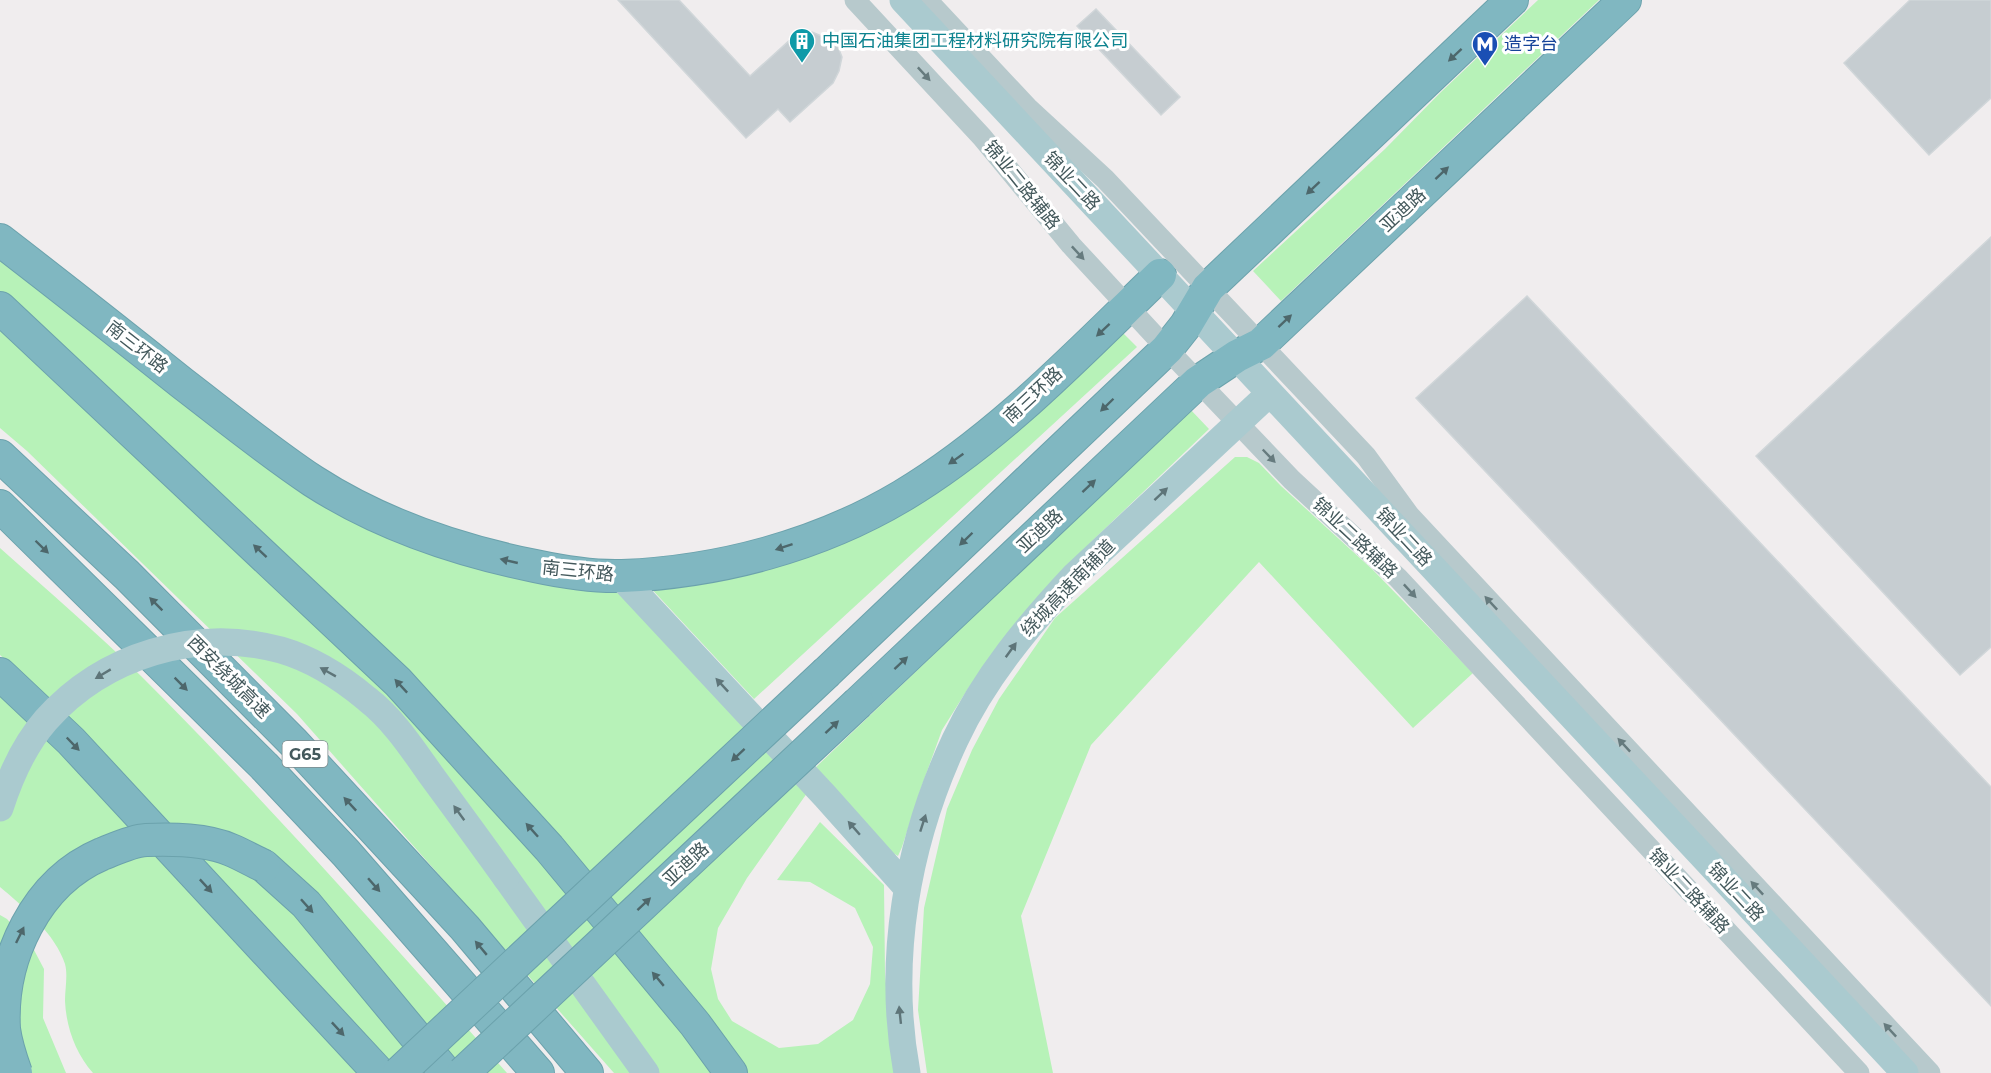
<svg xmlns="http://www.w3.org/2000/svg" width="1991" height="1073" font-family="Montserrat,'Noto Sans SC',sans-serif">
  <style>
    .green { fill: #b7f2b8 }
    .building { fill: #c6cdd1; stroke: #d0d6d9; stroke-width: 1.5 }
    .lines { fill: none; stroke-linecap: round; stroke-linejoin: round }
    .highway-casing { stroke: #6ba2ac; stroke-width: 34 }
    .minor { stroke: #b7c9cc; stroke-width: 21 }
    .major { stroke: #aacacf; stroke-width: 27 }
    .highway { stroke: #80b7c1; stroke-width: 32 }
    .highway-bridge-casing { stroke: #6ba2ac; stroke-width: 34; stroke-linecap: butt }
    .major-bridge { stroke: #aacacf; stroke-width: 27 }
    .highway-bridge { stroke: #80b7c1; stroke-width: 32 }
    .oneway { fill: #4d676b }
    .oneway2 { fill: #667b7e }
    .oneway3 { fill: #5e7579 }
    .labels { text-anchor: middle; stroke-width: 6; stroke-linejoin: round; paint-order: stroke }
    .shield { fill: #fff; stroke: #7c8b8d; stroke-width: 1.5 }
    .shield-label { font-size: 16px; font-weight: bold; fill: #44595c }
    .culture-label { font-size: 18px; fill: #0d838f; stroke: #fff; text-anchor: start }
    .transit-label { font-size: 18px; fill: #164399; stroke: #fff; text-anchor: start }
    .street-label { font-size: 18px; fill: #44595c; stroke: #fff }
  </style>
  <rect width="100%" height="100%" fill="#f0edee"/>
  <path class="green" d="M1538 0H1599L1281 301 1253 271 1385 149 1440 93Z
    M0 257 402 541 482 570 575 584H617L810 789 747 878 718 928 711 969 718 999 732 1021 779 1048 818 1044 853 1020 870 984 873 947 855 908 810 882 777 880 820 822 884 885 885 973 894 1073H614L297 714 27 451 0 428Z
    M1119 329 1137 347 754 699 647 584 795 554Z
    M1190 409 1209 429 1091 542 969 687 942 730 920 791 902 847 898 856 893 853 815 768Z
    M1235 457H1247L1259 463 1281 486 1373 570 1473 673 1413 728 1259 562 1091 745 1021 916 1053 1073H927L918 1010 924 908 947 809 972 750 999 699 1055 618Z
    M0 548C47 590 96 632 141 676 268 803 387 938 507 1073H398L45 697 0 655Z
    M0 686 369 1073H93C76 1054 66 1027 65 1001 65 989 68 975 65 964 56 935 23 906 0 887Z
    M0 915 7 919 34 950 44 969 43 1018 66 1073H0Z"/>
  <path class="building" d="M618 0H679L750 76 791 39 801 34 812 32 831 40 838 47 842 57 839 71 833 83 790 122 778 109 746 138Z
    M1910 0H1991V98L1929 155 1844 63Z
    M1096 9 1180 97 1161 115 1077 26Z
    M1991 237V647L1960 675 1756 456Z
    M1527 296 1991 787V1006L1416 398Z"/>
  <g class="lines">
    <g class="highway-casing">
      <path id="highway" d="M0 240C61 287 122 335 182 383 225 416 268 451 313 481 381 525 456 550 535 566 563 572 593 577 622 576 719 572 818 546 902 496 999 438 1079 353 1160 275
        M0 308 398 682 549 848 695 1024 731 1073
        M0 456 127 575 294 743 465 928 587 1073
        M0 506 264 766 346 853 538 1073
        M827 672 1167 349 1186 325 1208 288 1512 0
        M0 674 71 741 379 1073
        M858 703 1198 382 1237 356 1261 344 1625 0
        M264 866 306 904 446 1073"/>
    </g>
    <path class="minor" d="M855 0 982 137 1071 245 1167 349 1292 480 1398 578 1859 1073
      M927 0 1028 108 1105 179 1318 405 1366 456 1409 515 1930 1073"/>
    <path class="major" d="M903 0 1905 1073
      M620 576 825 796 907 888
      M506 878 646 1073
      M907 1073C886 960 907 843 955 740 984 678 1029 624 1075 575L1270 393"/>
    <use href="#highway" class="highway"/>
    <g class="highway-bridge-casing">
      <path id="highway-bridge" d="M16 1073C11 1059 6 1044 4 1029 0 958 36 882 102 854 115 849 131 841 146 840 173 839 206 839 231 850 243 855 253 861 264 866
        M399 1073 827 672
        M463 1073 858 703"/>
    </g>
    <path class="major-bridge" d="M0 808C10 777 24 745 46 720 104 655 196 627 281 650 312 659 342 678 367 699 393 719 412 748 431 775 456 809 481 843 506 878"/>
    <use href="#highway-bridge" class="highway-bridge"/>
  </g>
  <defs><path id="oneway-solid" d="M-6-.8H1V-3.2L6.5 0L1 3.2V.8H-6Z" transform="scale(1.5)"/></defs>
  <g class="oneway">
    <use href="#oneway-solid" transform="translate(1455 55) rotate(137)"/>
    <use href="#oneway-solid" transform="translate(1442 173) rotate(-43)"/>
    <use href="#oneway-solid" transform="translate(1313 188) rotate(137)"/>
    <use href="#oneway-solid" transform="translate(1285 321) rotate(-43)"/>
    <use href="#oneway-solid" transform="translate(1103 330) rotate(137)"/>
    <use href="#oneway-solid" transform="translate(1107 405) rotate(136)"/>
    <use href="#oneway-solid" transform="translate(956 459) rotate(145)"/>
    <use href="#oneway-solid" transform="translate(1089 486) rotate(-43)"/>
    <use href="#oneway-solid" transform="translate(966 539) rotate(136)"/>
    <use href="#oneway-solid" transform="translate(42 547) rotate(44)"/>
    <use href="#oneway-solid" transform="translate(784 547) rotate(162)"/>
    <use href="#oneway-solid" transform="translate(260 551) rotate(-137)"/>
    <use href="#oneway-solid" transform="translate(509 561) rotate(-167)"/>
    <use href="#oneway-solid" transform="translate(156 604) rotate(-135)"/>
    <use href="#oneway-solid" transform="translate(901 663) rotate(-43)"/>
    <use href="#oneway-solid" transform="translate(181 684) rotate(45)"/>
    <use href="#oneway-solid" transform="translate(401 686) rotate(-133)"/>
    <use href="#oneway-solid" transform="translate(832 727) rotate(-43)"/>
    <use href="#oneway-solid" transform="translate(73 744) rotate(46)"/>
    <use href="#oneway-solid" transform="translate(738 755) rotate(137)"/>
    <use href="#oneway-solid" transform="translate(350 804) rotate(-133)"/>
    <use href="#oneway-solid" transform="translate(532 830) rotate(-132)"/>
    <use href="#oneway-solid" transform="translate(374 885) rotate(49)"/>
    <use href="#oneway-solid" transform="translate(206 886) rotate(47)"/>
    <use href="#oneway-solid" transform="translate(644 904) rotate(-43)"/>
    <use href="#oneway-solid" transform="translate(307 906) rotate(48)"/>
    <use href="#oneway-solid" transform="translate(20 935) rotate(-64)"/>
    <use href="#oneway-solid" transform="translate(481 948) rotate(-130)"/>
    <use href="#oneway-solid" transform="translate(658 979) rotate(-130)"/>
    <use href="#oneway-solid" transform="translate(338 1029) rotate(47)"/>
  </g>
  <g class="oneway2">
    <use href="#oneway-solid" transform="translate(924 74) rotate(47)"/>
    <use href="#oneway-solid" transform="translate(1078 253) rotate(47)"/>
    <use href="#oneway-solid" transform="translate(1269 456) rotate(46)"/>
    <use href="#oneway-solid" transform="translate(1410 591) rotate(47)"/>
    <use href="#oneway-solid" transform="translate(1491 603) rotate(-133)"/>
    <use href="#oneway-solid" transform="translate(1624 745) rotate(-133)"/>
    <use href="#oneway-solid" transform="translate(1757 888) rotate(-133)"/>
    <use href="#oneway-solid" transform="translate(1890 1030) rotate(-133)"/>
  </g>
  <g class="oneway3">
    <use href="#oneway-solid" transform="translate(1161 494) rotate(-43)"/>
    <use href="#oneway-solid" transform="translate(1011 650) rotate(-54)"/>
    <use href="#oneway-solid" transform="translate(328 672) rotate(-151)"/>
    <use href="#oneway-solid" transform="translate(103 674) rotate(149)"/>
    <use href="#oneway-solid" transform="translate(722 685) rotate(-133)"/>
    <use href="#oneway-solid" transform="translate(459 813) rotate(-126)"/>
    <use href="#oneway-solid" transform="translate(923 823) rotate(-72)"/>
    <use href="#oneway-solid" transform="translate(854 828) rotate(-131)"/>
    <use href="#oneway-solid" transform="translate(900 1015) rotate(-96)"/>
  </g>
  <defs>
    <g id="building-pin" transform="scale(1.35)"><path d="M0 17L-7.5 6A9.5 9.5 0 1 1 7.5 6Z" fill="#0f9aa8" stroke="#fff"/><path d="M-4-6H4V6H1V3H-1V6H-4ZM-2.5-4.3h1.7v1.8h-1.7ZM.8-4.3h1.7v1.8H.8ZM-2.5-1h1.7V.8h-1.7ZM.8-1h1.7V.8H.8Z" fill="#fff"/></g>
    <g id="metro-pin" transform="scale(1.35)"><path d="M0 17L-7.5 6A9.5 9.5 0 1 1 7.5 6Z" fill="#1a4fb4" stroke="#fff"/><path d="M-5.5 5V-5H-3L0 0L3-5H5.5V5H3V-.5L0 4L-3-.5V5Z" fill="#fff"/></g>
  </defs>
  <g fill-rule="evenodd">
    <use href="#building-pin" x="802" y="41"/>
    <use href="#metro-pin" x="1485" y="44"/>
  </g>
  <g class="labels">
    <rect class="shield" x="282.5" y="741" width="45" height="26" rx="4.5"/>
    <g class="shield-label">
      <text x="305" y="760">G65</text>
    </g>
    <g class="culture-label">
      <text x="822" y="47">中国石油集团工程材料研究院有限公司</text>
    </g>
    <g class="transit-label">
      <text x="1504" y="50">造字台</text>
    </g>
    <g class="street-label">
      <text transform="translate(1072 181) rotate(47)" y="6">锦业二路</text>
      <text transform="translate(1022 185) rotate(51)" y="6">锦业二路辅路</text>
      <text transform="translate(1403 210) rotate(-43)" y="6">亚迪路</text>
      <text transform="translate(137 347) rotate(38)" y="6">南三环路</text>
      <text transform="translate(1033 395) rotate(-43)" y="6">南三环路</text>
      <text transform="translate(1040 531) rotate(-43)" y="6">亚迪路</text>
      <text transform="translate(1404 537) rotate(47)" y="6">锦业二路</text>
      <text transform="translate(1355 538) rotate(43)" y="6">锦业二路辅路</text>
      <text transform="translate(578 571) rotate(6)" y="6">南三环路</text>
      <text transform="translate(1068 588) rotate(-46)" y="6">绕城高速南辅道</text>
      <text transform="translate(229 677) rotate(45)" y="6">西安绕城高速</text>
      <text transform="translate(686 864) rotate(-43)" y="6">亚迪路</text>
      <text transform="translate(1689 891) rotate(47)" y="6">锦业二路辅路</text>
      <text transform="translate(1736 892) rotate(47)" y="6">锦业二路</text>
    </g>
  </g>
</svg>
